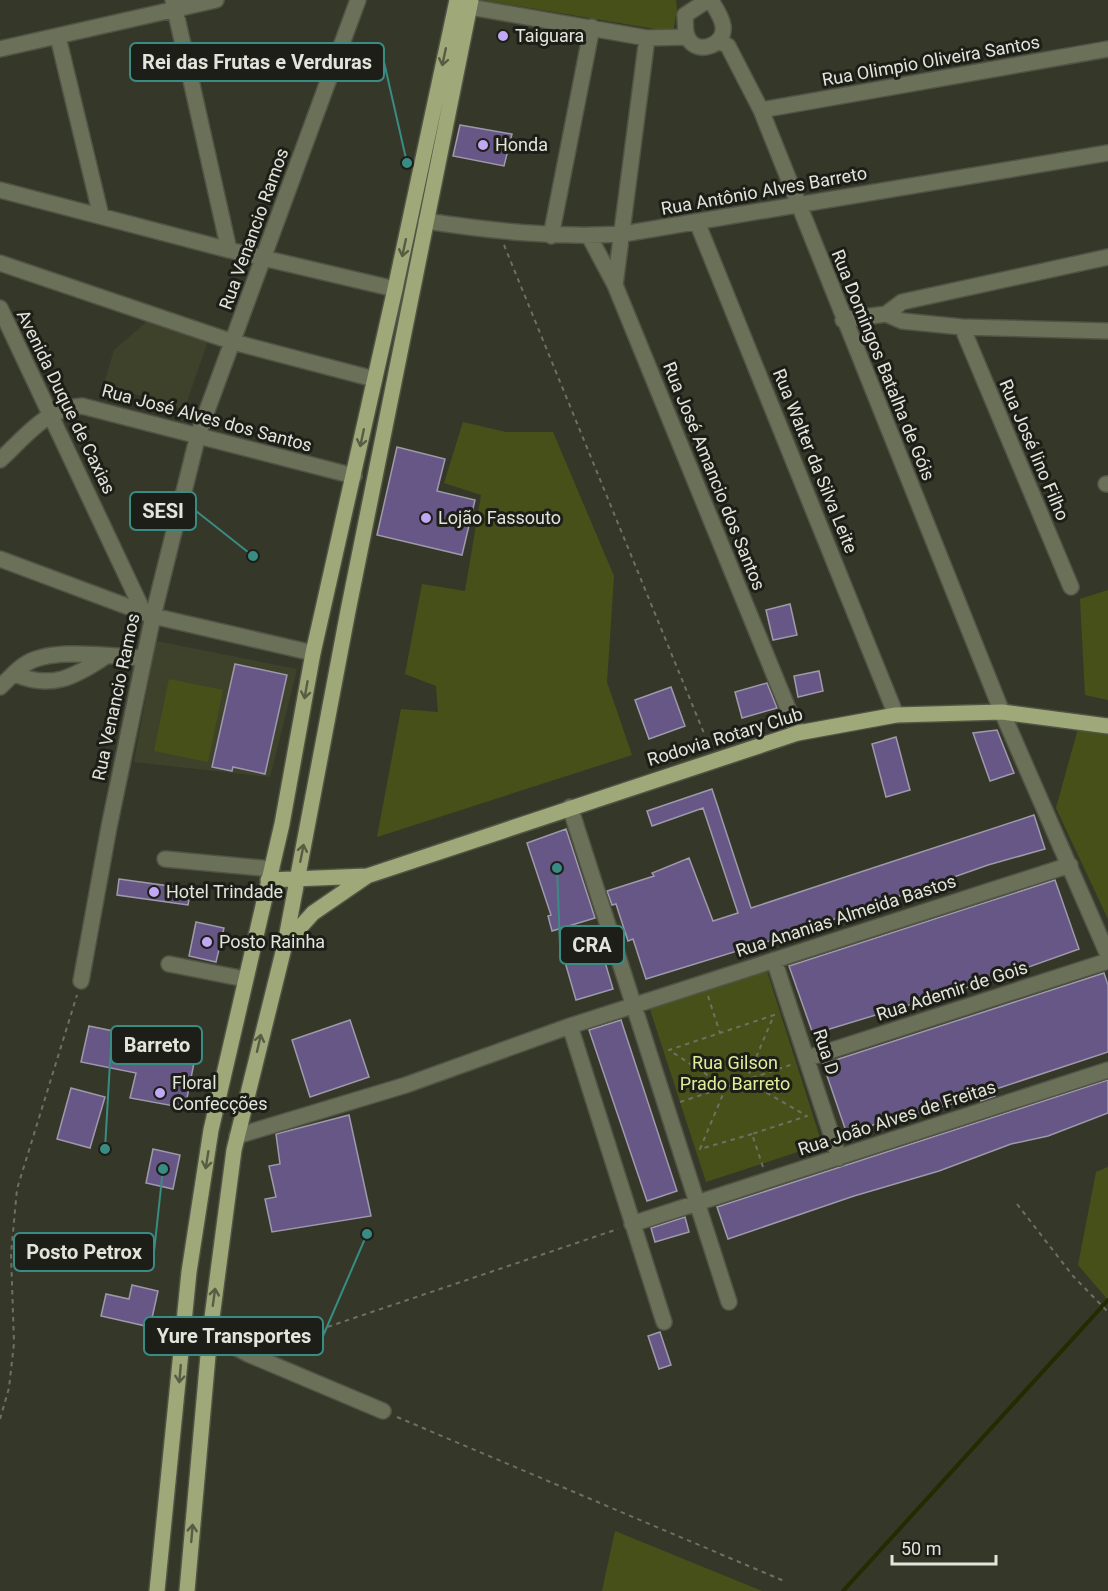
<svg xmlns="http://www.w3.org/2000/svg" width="1108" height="1591" font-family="Roboto,sans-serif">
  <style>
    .built { fill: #3e422b }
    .green { fill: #48501a }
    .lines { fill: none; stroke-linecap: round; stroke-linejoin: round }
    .stream { stroke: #252a01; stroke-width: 4 }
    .building { fill: #675787; stroke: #9e99ab; stroke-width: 1.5 }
    .minor-casing { stroke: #515445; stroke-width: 18 }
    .major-casing { stroke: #515445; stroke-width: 18 }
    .path { stroke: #6d7062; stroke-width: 2; stroke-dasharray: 4.5 4.5; stroke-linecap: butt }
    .minor { stroke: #6b7059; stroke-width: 15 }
    .major { stroke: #9fa879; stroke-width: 15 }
    .oneway { stroke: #585c43 }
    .poi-dot { fill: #c0a8f4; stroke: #1d1e17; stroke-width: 2 }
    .labels { text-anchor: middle; stroke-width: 6; stroke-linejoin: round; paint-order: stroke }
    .poi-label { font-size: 18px; fill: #e2e5db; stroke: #1d1e17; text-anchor: start }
    .street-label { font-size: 18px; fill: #e2e5db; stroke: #1d1e17 }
    .park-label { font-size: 18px; fill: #dfee9b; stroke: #1d1e17 }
    .leader { fill: none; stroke: #398c84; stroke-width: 2 }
    .callout-dot { fill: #398c84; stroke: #1d1e17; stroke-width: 2 }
    .callout { fill: #1d1e17; stroke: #398c84; stroke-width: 2 }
    .callout-label { font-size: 20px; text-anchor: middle; font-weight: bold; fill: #e2e5db }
  </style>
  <rect width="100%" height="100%" fill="#353828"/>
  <path class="built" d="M151 318 209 338 184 410 104 384 114 350Z
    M156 641 297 669 270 777 134 762Z"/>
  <path class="green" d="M483 0H676L677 9 673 32Z
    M463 422 506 432H553L614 576 607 682 632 755 377 837 401 709 438 712 436 686 405 674 422 584 465 591 481 495 444 483Z
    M1108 590V700L1085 695 1080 599Z
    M169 679 223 690 208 762 154 751Z
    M1079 725 1108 731V919L1056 808Z
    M765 965 822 1144 706 1182 648 1003Z
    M1108 1167V1300L1078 1265 1096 1172Z
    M615 1531 762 1591H602Z"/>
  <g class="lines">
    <path class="stream" d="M843 1591 1108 1300"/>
  </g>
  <path class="building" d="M460 125 512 134 504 166 453 156Z
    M397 447 445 459 437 491 475 500 462 555 377 535Z
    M790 604 797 635 773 640 766 610Z
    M235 664 287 675 265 774 233 767 232 771 212 767Z
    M819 671 823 691 798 697 794 676Z
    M767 683 777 708 742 718 735 692Z
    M671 687 685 726 649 739 635 700Z
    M997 730 1014 773 990 781 973 733Z
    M896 737 910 790 886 797 872 744Z
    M712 789 751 908 1034 815 1045 849 988 865 789 935 646 979 633 939 628 941 616 904 612 905 607 891 654 876 652 873 689 858 713 921 738 913 703 808 652 826 647 811Z
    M566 829 595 918 552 931 548 916 551 915 527 843Z
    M119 879 191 889 188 905 117 895Z
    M1055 880 1079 949 998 978 813 1034 789 966Z
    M196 922 224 928 216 962 189 956Z
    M602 952 613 989 576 1000 565 962Z
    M1104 973 1108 985V1052L993 1090 995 1096 981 1101 979 1095 926 1112 890 1119 847 1134 823 1064Z
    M350 1020 369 1077 310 1097 292 1040Z
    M621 1020 677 1191 647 1201 589 1030Z
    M89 1026 197 1048 185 1108 130 1098 136 1073 81 1062Z
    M1108 1080V1113L1048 1136 1011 1144 939 1171 854 1196 728 1239 717 1207Z
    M71 1088 105 1097 90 1148 57 1139Z
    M349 1115 371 1216 272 1232 265 1199 276 1197 269 1166 280 1164 276 1134Z
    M153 1149 180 1155 173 1189 146 1183Z
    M685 1217 689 1232 655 1242 651 1228Z
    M132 1285 158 1291 150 1327 101 1316 106 1294 129 1299Z
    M660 1332 671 1365 659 1369 648 1336Z"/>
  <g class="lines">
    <g class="minor-casing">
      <path id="minor" d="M173 0 229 250
        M708 0 685 15C686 23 684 31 688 38 697 56 726 45 723 26 722 17 715 8 711 0
        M470 7 647 38 687 37
        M58 37 101 216
        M719 41 728 46 761 110 1002 712 1108 955
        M0 49 216 0
        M761 110 1108 49
        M0 190 229 250 395 289
        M426 221C492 231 556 238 623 234L1108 153
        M697 222 896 715
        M551 236 592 27
        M589 236 615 285 798 733
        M0 263 233 342 374 379
        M615 285 647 38
        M0 308 143 611
        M886 314 902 302 1108 257
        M843 320 886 314 902 321 962 327 1108 331
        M962 327 1071 587
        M0 460C24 438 47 407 82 406L354 476
        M1106 484H1108
        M0 559 153 616 313 653
        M15 674C51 690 75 677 106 656
        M0 687C8 680 15 671 24 665 51 646 112 657 144 658
        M570 807 729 1302
        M165 859 272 869
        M774 960 839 1158
        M169 964 245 979
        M81 981 109 827 153 616 198 435 358 0
        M570 1026 664 1322
        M808 1058 1108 961
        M237 1136 406 1085 570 1026 1070 865
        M632 1224 1108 1070
        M210 1333 248 1354 383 1411"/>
    </g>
    <g class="major-casing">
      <path id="major" d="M268 880 367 876
        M285 944 313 913 367 876 798 733 896 715 1002 712 1108 726
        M157 1591 189 1272 211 1130 282 824 313 653 395 289 457 0
        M187 1591 210 1333 234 1150 285 944 348 611 471 0"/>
    </g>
    <path class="path" d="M504 245 710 748
      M708 996 720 1033
      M726 1087 700 1149 752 1134
      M680 1102 726 1087
      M763 1167 752 1134 807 1116 746 1081 774 1015 669 1050 726 1087 793 1064
      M1017 1204 1073 1276 1108 1312
      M268 1347 618 1229
      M397 1417 784 1581
      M0 1419 9 1388 14 1343 11 1254 17 1189 77 995"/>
    <use href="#minor" class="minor"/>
    <use href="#major" class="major"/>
  </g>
  <defs><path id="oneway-shaft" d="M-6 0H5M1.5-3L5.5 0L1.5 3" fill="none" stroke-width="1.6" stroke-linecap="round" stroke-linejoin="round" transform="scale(1.5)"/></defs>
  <g class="oneway">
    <use href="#oneway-shaft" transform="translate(444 57) rotate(102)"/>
    <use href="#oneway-shaft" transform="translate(404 248) rotate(102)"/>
    <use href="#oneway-shaft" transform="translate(362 438) rotate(102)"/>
    <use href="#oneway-shaft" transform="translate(306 690) rotate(100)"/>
    <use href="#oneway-shaft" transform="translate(302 853) rotate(-79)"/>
    <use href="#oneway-shaft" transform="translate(259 1043) rotate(-77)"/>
    <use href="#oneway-shaft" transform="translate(207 1160) rotate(99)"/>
    <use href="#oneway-shaft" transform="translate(214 1297) rotate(-82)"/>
    <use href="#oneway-shaft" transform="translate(180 1374) rotate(95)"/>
    <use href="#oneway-shaft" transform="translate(192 1533) rotate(-85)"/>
  </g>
  <g class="poi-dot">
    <circle cx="503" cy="36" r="6"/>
    <circle cx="483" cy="145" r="6"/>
    <circle cx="426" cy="518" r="6"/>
    <circle cx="154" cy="892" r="6"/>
    <circle cx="207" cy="942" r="6"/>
    <circle cx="160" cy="1093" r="6"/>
  </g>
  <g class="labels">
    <g class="poi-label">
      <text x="515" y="42">Taiguara</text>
      <text x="495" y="151">Honda</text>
      <text x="438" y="524">Lojão Fassouto</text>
      <text x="166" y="898">Hotel Trindade</text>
      <text x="219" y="948">Posto Rainha</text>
      <text x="172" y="1089">Floral<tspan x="172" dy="21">Confecções</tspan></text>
    </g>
    <g class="street-label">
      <text transform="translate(931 61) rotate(-10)" y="6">Rua Olimpio Oliveira Santos</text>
      <text transform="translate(764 191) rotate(-10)" y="6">Rua Antônio Alves Barreto</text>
      <text transform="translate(254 229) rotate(-70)" y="6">Rua Venancio Ramos</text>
      <text transform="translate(883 365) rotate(68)" y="6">Rua Domingos Batalha de Góis</text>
      <text transform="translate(66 402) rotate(64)" y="6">Avenida Duque de Caxias</text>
      <text transform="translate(207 418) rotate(15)" y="6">Rua José Alves dos Santos</text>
      <text transform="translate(1034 450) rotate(67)" y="6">Rua José lino Filho</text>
      <text transform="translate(815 461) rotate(68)" y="6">Rua Walter da Silva Leite</text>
      <text transform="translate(714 476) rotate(68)" y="6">Rua José Amancio dos Santos</text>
      <text transform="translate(116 697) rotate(-78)" y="6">Rua Venancio Ramos</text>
      <text transform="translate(725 737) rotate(-17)" y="6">Rodovia Rotary Club</text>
      <text transform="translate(846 916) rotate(-18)" y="6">Rua Ananias Almeida Bastos</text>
      <text transform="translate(952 991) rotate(-18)" y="6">Rua Ademir de Gois</text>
      <text transform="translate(826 1052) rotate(72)" y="6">Rua D</text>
      <text transform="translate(897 1118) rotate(-18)" y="6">Rua João Alves de Freitas</text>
    </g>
    <g class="park-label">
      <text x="735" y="1069">Rua Gilson<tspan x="735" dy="21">Prado Barreto</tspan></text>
    </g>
  </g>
  <path class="leader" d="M407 163L384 62M253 556L196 511M557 868L560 945M105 1149L111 1045M163 1169L154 1252M367 1234L323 1336"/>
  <g class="callout-dot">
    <circle cx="407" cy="163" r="6"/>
    <circle cx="253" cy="556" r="6"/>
    <circle cx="557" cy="868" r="6"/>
    <circle cx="105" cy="1149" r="6"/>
    <circle cx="163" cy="1169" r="6"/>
    <circle cx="367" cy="1234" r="6"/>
  </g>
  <g class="callout">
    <rect x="130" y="43" width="254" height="38" rx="6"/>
    <rect x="130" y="492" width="66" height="38" rx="6"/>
    <rect x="560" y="926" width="64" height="38" rx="6"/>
    <rect x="111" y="1026" width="91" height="38" rx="6"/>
    <rect x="14" y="1233" width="140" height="38" rx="6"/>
    <rect x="144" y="1317" width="179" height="38" rx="6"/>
  </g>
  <g class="callout-label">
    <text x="257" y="69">Rei das Frutas e Verduras</text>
    <text x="163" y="518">SESI</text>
    <text x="592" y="952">CRA</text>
    <text x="157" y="1052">Barreto</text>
    <text x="84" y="1259">Posto Petrox</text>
    <text x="234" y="1343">Yure Transportes</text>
  </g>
  <path d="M892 1555v9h104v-9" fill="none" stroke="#e2e5db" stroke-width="3"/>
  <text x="901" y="1555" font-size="18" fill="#e2e5db" stroke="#1d1e17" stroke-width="4.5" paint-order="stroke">50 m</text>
</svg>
